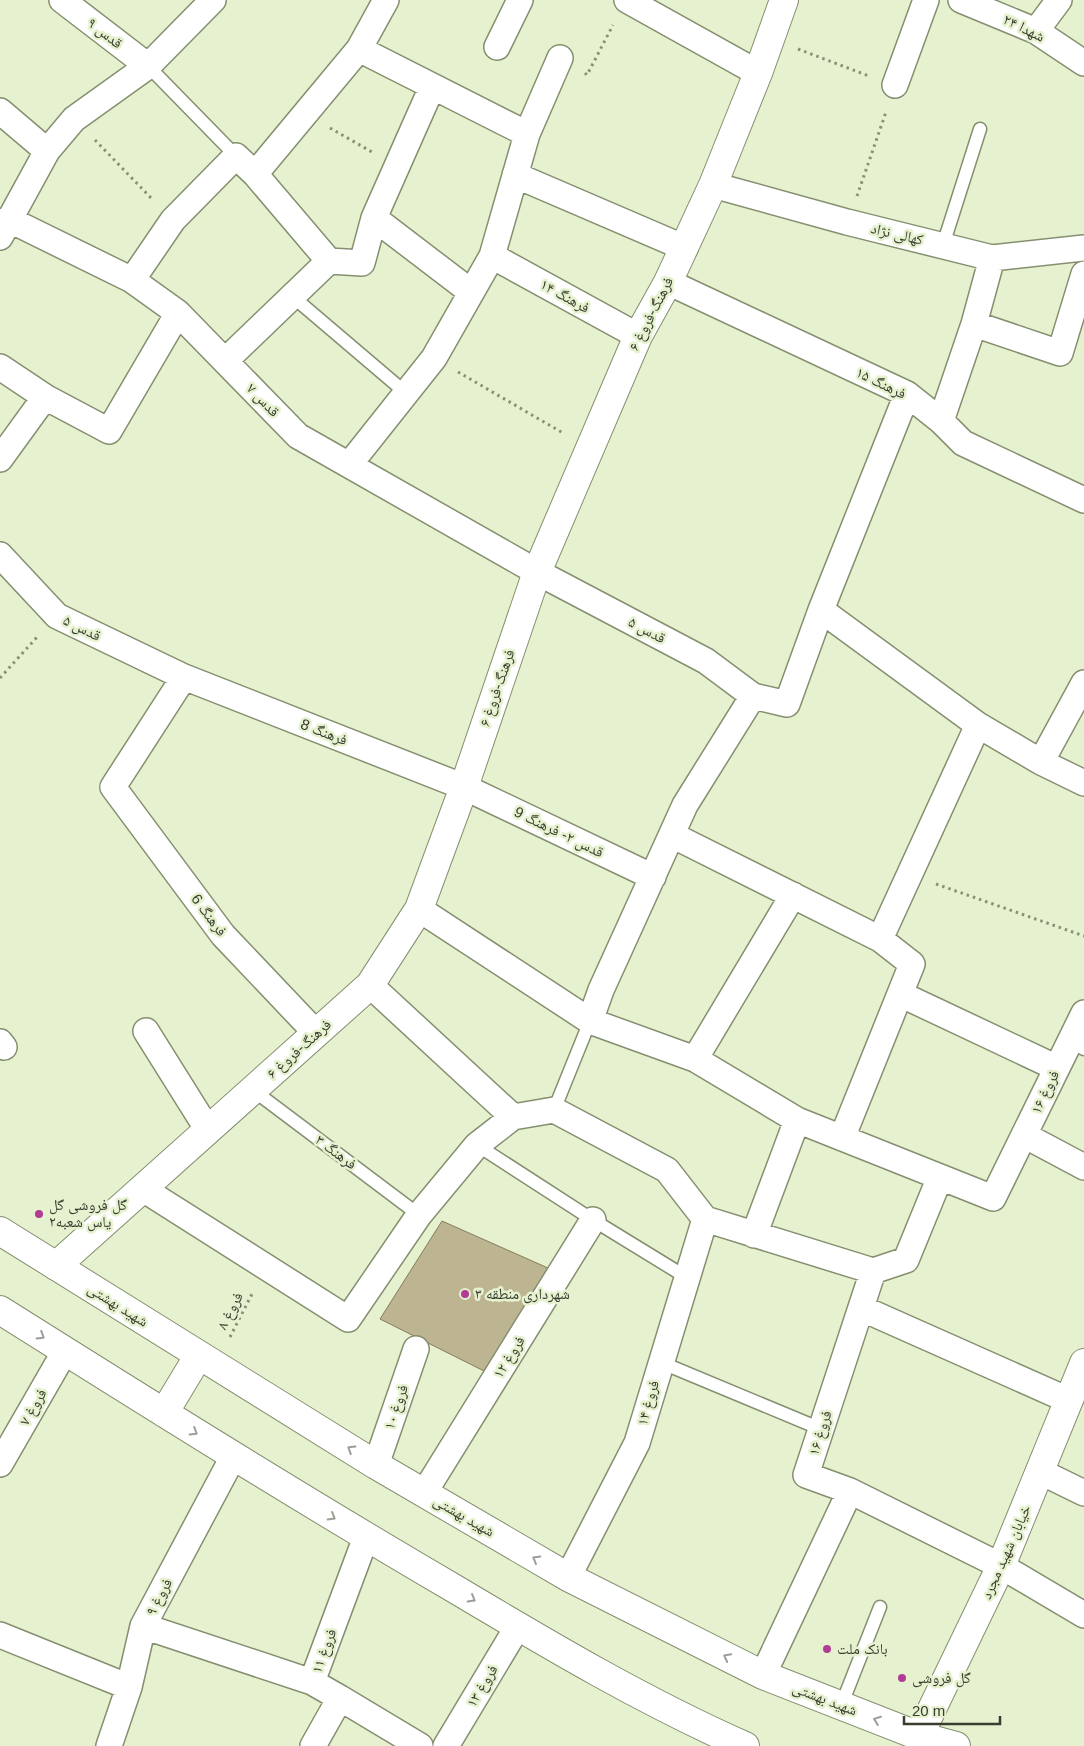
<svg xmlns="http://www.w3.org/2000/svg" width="1084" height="1746" font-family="Arial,'Noto Naskh Arabic',sans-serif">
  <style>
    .building { fill: #bdb492; stroke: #857c5c }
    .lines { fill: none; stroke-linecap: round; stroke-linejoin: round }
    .service-casing { stroke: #858f70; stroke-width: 15 }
    .minor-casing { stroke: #858f70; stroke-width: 28 }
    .tertiary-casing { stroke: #858f70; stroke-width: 30 }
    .secondary-casing { stroke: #858f70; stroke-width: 30 }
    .path { stroke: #889078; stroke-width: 3; stroke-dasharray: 2.5 4; stroke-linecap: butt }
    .service { stroke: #fff; stroke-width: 12 }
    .minor { stroke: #fff; stroke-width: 25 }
    .tertiary { stroke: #fff; stroke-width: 28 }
    .secondary { stroke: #fff; stroke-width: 28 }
    .oneway { stroke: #9c9e97 }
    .poi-dot { fill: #b03c95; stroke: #e6f2cf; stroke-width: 2 }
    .labels { text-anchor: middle; stroke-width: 5; stroke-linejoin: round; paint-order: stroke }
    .street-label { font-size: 15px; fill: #383d2f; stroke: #e6f2cf }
    .poi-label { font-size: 15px; fill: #383d2f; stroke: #e6f2cf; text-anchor: start }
  </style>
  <rect width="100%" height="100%" fill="#e6f2cf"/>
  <path class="building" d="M442 1221 548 1268 488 1373 380 1319Z"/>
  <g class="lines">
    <g class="service-casing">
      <path id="service" d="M148 66 236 156
        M943 245 980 129
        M292 296 406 393
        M1070 1041 1084 1049
        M253 1090 419 1215
        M554 1110 590 1021
        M477 1145 593 1220 686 1277
        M660 1362 821 1429
        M841 1706 880 1607"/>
    </g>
    <g class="minor-casing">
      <path id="minor" d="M62 0 148 66
        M627 0 758 73
        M961 0 1036 31 1084 63
        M1036 31 1059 0
        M497 47 520 0
        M359 49 527 134
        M895 85 926 0
        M0 111 47 151
        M255 174 359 49 386 0
        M515 175 685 248
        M713 185 847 222 992 258 1084 248
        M374 218 471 292
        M8 219 132 280 178 313 298 436 537 572 706 661 753 696
        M0 237 47 151 74 119 148 66 213 0
        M492 256 638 336
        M329 261 362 263 374 218 432 87
        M132 280 173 220 236 156 255 174 329 261 225 361
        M668 282 907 394 941 421 963 443 1084 500
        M974 324 1060 353 1084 274
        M0 367 45 397 109 431 178 313
        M941 421 974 324 992 258
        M0 459 45 397
        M349 465 434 358 492 256 527 134 560 58
        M0 555 57 616 184 677 464 787 653 877
        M821 610 907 394
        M184 677 113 787 223 935 316 1033
        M1084 683 1041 762 1084 783
        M672 835 880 939 978 725
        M419 909 590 1021 695 1059 797 1120 993 1198 1084 1013
        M370 985 513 1117 554 1110 667 1170 705 1219 873 1271
        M900 994 1057 1068
        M590 1021 601 990 685 805 753 696 787 704 821 610 978 725 1041 762
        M146 1031 208 1130
        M0 1042 4 1047
        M695 1059 793 895
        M1024 1135 1084 1167
        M842 1138 912 964 880 939
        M143 1189 348 1319 419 1215 477 1145 513 1117
        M754 1235 797 1120
        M861 1308 1068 1400
        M0 1464 65 1351
        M376 1465 416 1349
        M1041 1472 1084 1493
        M850 1491 1001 1566 1084 1615
        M424 1493 593 1220
        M568 1577 637 1443 705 1219
        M143 1626 312 1682
        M0 1635 129 1687
        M763 1675 850 1491 806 1475 873 1271 906 1260 940 1177
        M340 1698 420 1746
        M109 1746 129 1687 143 1626 233 1457
        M313 1746 340 1698 312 1682 366 1537
        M446 1746 518 1626"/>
    </g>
    <g class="tertiary-casing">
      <path id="tertiary" d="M56 1266 370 985 419 909 464 787 537 572 638 336 668 282 713 185 758 73 784 0
        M919 1736 1001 1566 1084 1363"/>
    </g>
    <g class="secondary-casing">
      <path id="secondary" d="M0 1231 376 1465 568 1577 763 1675 919 1736 956 1746
        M0 1310C151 1405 301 1499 455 1589 549 1645 645 1702 745 1746
        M164 1413 199 1355"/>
    </g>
    <path class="path" d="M798 49 869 76
      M585 73 587 75 613 25
      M330 128 372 152
      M95 140 153 200
      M857 196 886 112
      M458 372 563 433
      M0 678 38 636
      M936 884 1084 936
      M230 1337 253 1292"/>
    <use href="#service" class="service"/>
    <use href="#minor" class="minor"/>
    <use href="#tertiary" class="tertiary"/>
    <use href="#secondary" class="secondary"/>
  </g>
  <defs><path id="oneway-chevron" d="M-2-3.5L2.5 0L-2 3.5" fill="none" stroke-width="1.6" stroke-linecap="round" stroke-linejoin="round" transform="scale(1.25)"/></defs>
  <g class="oneway">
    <use href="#oneway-chevron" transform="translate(41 1336) rotate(32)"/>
    <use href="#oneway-chevron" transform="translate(194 1432) rotate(32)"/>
    <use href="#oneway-chevron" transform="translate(351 1449) rotate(-148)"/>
    <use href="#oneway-chevron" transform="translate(332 1517) rotate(31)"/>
    <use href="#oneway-chevron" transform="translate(536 1559) rotate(-150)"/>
    <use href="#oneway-chevron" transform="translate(472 1599) rotate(30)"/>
    <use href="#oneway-chevron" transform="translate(727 1657) rotate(-153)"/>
    <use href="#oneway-chevron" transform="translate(877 1720) rotate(-159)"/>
  </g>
  <g class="poi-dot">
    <circle cx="39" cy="1214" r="5"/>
    <circle cx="465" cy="1294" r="5"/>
    <circle cx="827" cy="1649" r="5"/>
    <circle cx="902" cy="1678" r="5"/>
  </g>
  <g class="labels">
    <g class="street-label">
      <text transform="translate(1024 28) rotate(26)" y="5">شهدا ۲۴</text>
      <text transform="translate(105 33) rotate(38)" y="5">قدس ۹</text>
      <text transform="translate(897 234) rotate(13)" y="5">کهالی نژاد</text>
      <text transform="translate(565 296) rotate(29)" y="5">فرهنگ ۱۴</text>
      <text transform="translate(651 314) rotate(-63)" y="5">فرهنگ-فروغ ۶</text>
      <text transform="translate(881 383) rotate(26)" y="5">فرهنگ ۱۵</text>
      <text transform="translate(263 400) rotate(46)" y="5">قدس ۷</text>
      <text transform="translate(82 628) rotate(26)" y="5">قدس ۵</text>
      <text transform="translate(647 630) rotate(28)" y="5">قدس ۵</text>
      <text transform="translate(497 688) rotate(-71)" y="5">فرهنگ-فروغ ۶</text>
      <text transform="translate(324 732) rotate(21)" y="5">فرهنگ 8</text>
      <text transform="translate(559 832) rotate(26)" y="5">قدس ۲- فرهنگ 9</text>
      <text transform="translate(209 915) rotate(53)" y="5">فرهنگ 6</text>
      <text transform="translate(299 1049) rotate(-42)" y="5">فرهنگ-فروغ ۶</text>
      <text transform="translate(1045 1092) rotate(-64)" y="5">فروغ ۱۶</text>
      <text transform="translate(336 1152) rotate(37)" y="5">فرهنگ ۳</text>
      <text transform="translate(118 1305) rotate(32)" y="5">شهید بهشتی</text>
      <text transform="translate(230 1311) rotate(-63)" y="5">فروغ ۸</text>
      <text transform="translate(509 1357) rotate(-58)" y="5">فروغ ۱۲</text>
      <text transform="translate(648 1403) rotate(-74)" y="5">فروغ ۱۴</text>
      <text transform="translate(33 1407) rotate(-60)" y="5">فروغ ۷</text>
      <text transform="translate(396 1407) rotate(-71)" y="5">فروغ ۱۰</text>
      <text transform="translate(820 1433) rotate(-72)" y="5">فروغ ۱۶</text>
      <text transform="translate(464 1516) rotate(30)" y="5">شهید بهشتی</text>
      <text transform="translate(1006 1552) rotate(-66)" y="5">خیابان شهید مجرد</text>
      <text transform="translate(159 1597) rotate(-62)" y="5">فروغ ۹</text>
      <text transform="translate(324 1651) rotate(-70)" y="5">فروغ ۱۱</text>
      <text transform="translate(482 1686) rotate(-59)" y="5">فروغ ۱۳</text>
      <text transform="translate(825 1699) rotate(21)" y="5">شهید بهشتی</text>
    </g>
    <g class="poi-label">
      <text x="49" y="1210">گل فروشی گل<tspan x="49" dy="17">یاس شعبه۲</tspan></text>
      <text x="475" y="1299">شهرداری منطقه ۳</text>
      <text x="837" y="1654">بانک ملت</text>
      <text x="912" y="1683">گل فروشی</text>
    </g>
  </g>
  <path d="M904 1716v8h96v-8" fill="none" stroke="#383d2f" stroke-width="2.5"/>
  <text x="912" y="1716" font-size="15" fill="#383d2f" stroke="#e6f2cf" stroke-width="4" paint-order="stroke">20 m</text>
</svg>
